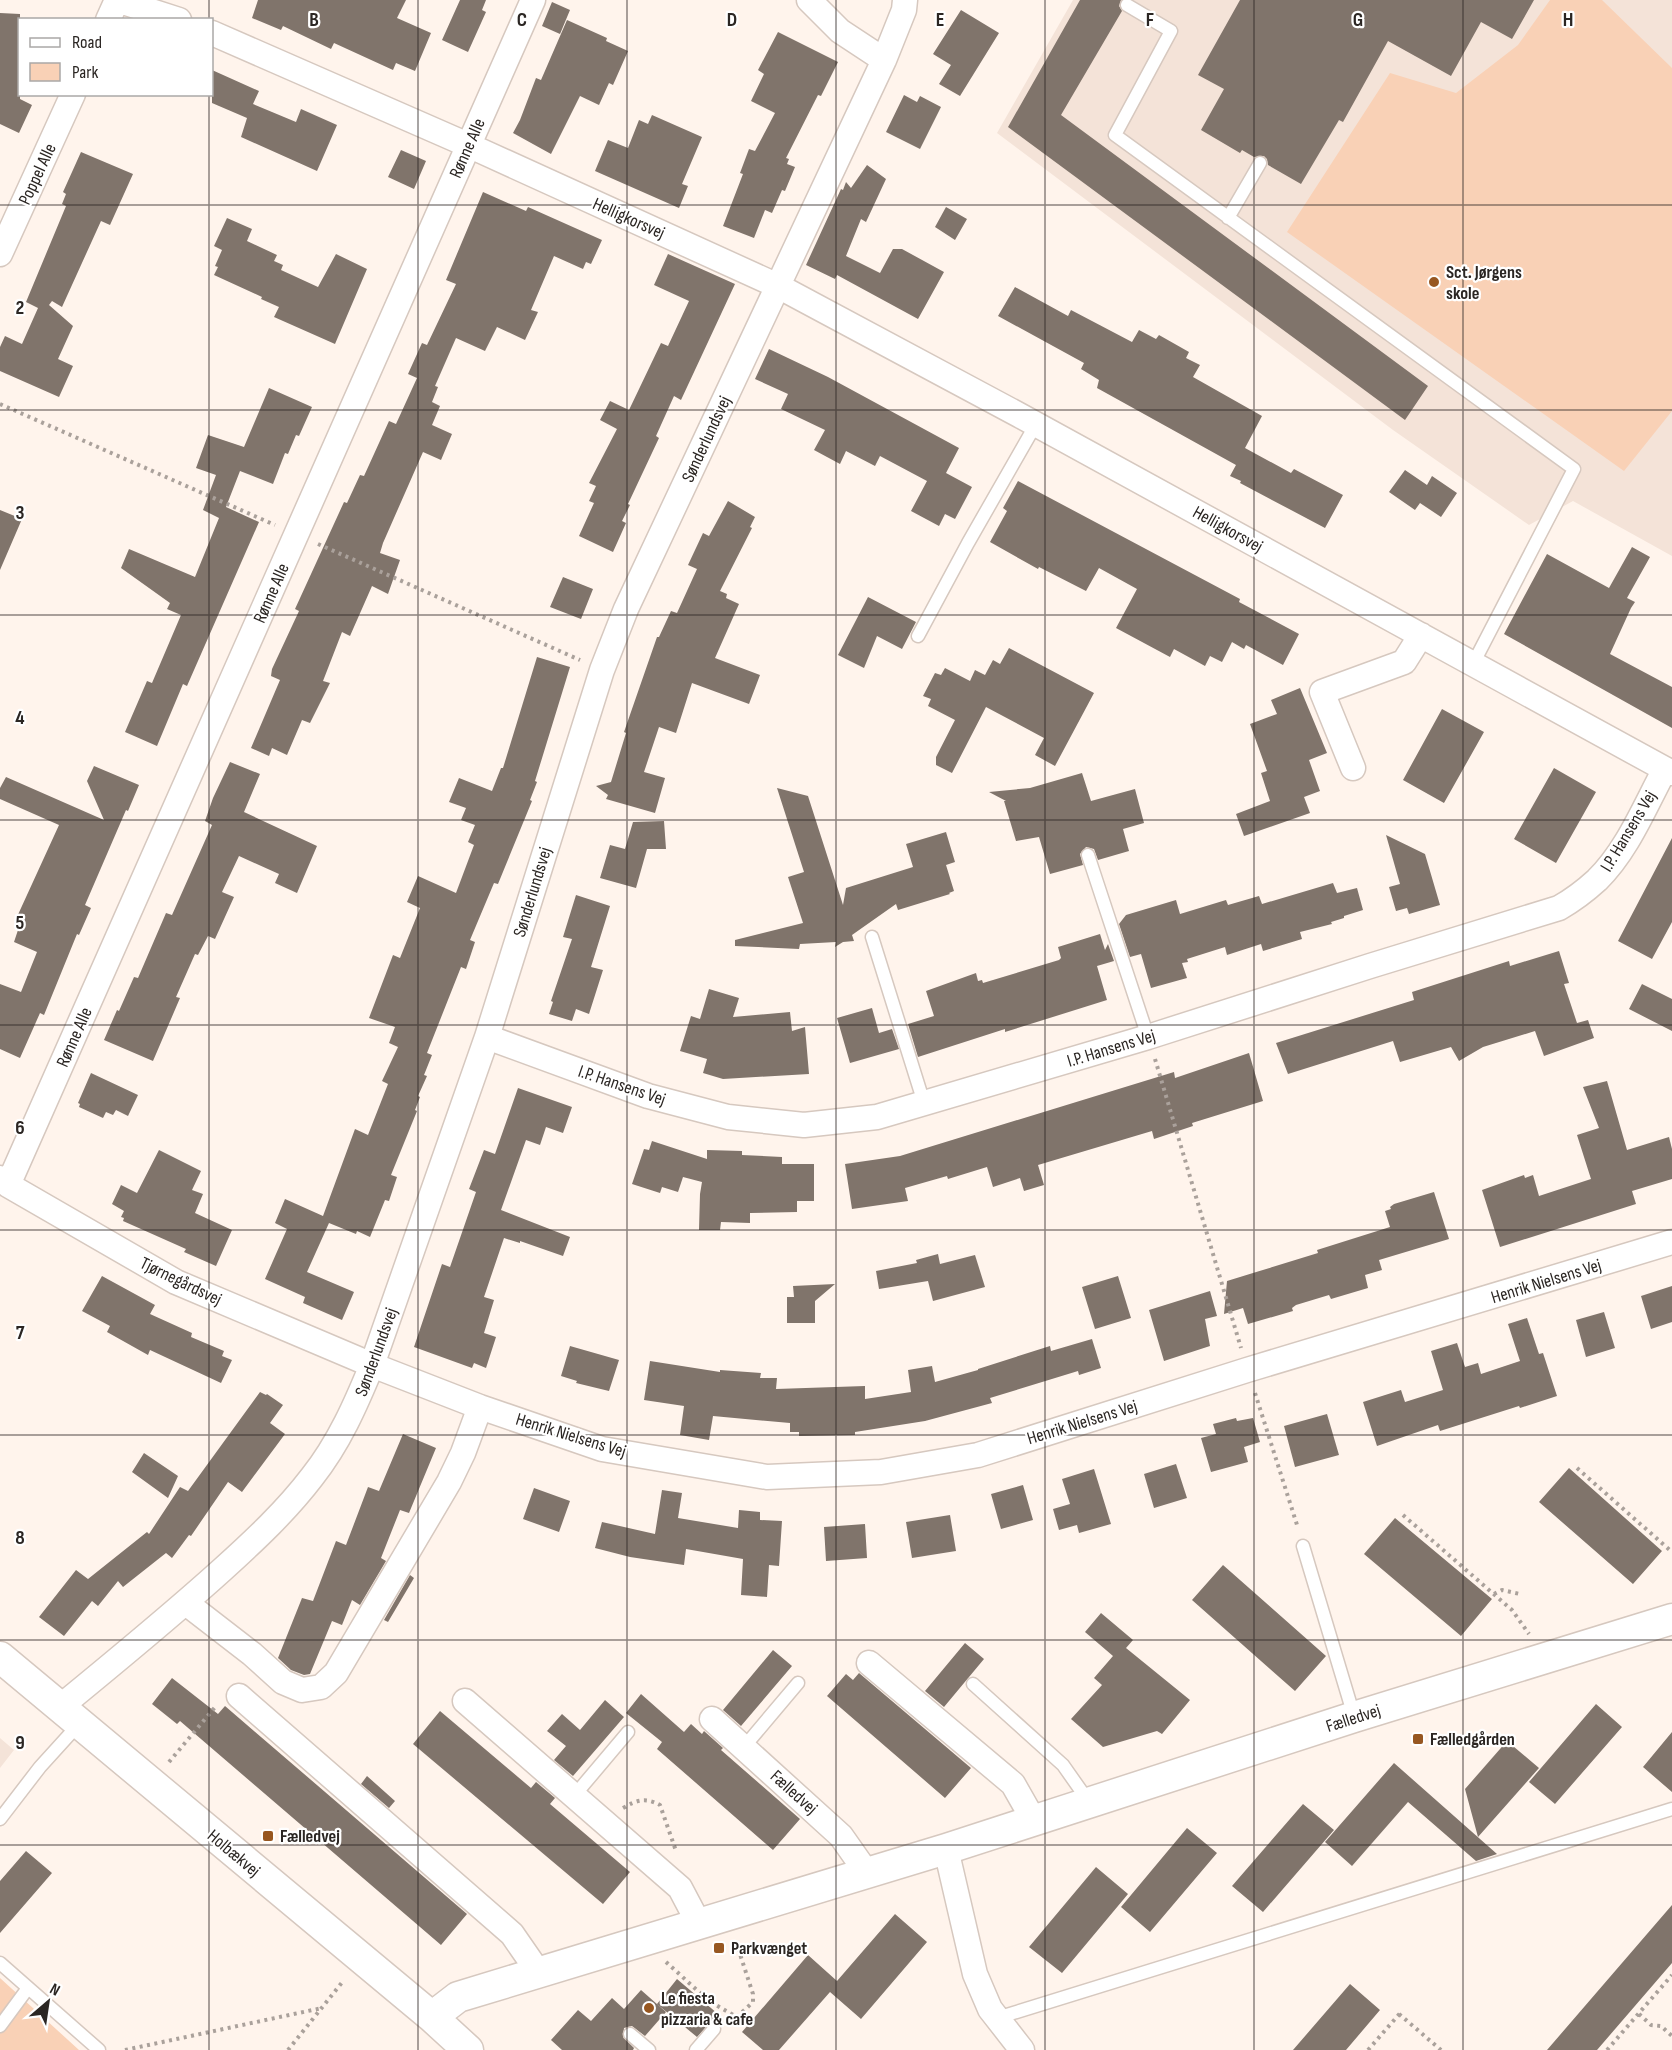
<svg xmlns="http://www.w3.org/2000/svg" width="1672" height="2050" font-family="'Sofia Sans Condensed',sans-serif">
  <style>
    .built { fill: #f4e3d8 }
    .green { fill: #f9d1b6 }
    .building { fill: #80746b }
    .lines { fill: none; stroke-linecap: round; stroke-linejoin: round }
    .service-casing { stroke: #d6c8bf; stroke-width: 15 }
    .minor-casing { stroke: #d6c8bf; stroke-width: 27 }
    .tertiary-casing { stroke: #d6c8bf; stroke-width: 33 }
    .path { stroke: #aaa19b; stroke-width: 4; stroke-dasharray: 3 4.5; stroke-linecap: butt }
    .service { stroke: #fff; stroke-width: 12 }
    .minor { stroke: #fff; stroke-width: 24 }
    .tertiary { stroke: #fff; stroke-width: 30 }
    .grid { fill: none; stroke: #2b2623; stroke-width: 1.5; stroke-opacity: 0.55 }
    .poi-dot { fill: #975721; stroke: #fff; stroke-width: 2 }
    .labels { text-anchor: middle; stroke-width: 4.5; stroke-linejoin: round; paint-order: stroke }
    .street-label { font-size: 18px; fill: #2b2623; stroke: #fff }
    .poi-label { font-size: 18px; font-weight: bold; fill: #2b2623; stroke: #fff; text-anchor: start }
    .grid-label { font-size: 20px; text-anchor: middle; font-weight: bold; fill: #2b2623; stroke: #fff; stroke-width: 4.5; stroke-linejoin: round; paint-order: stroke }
  </style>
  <rect width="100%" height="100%" fill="#fff4ec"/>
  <path class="built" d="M1073 0H1672V556L1573 501 1529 525 1393 430 997 133Z
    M0 1738 14 1750 0 1768Z"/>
  <path class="green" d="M1550 0H1602L1672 68V411L1624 471 1287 232 1390 73 1456 93 1518 45Z
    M0 1978 79 2050H0Z"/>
  <path class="building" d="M258 0H406L397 18 431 33 415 71 396 63 393 70 334 43 331 49 283 26 281 30 252 18Z
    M460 0H486L482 10 486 12 468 52 442 40Z
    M1080 0H1121L1119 6 1122 11 1061 115 1428 386 1405 420 1008 127Z
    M1240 0H1534L1512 39 1481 22 1451 76 1388 41 1343 122 1339 120 1301 184 1268 165 1267 159 1264 156 1254 157 1242 150 1240 153 1201 130 1224 89 1198 75Z
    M552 2 570 10 560 34 542 26Z
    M961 10 999 33 960 96 939 84 951 65 933 54Z
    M0 13 20 14V99L32 105 19 133 0 124Z
    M567 20 607 38 606 41 628 51 613 85 609 83 599 105 580 96 551 154 513 133 520 120 536 78 541 80Z
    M778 32 838 62 821 96 818 95 786 158 789 159 787 164 795 167 785 191 782 190 772 213 765 210 754 238 723 226 743 174 740 173 749 149 755 151 775 113 751 101 764 74 758 70Z
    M212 70 259 91 253 104 296 122 301 109 337 125 317 171 241 137 247 118 212 103Z
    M904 95 917 102 920 96 941 107 920 149 886 132Z
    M652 115 702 137 682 184 688 186 679 208 595 171 608 140 628 148 639 120 648 124Z
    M401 150 426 161 414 189 388 177Z
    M81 152 133 174 110 225 101 221 62 307 52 301 49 305 73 326 58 359 73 366 59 397 0 371V347L5 336 22 344 38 308 26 302 66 206 62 204 66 194 63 192Z
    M867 165 886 179 866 222 861 219 846 256 880 273 893 249H902L944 272 918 319 837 275 835 279 806 265 841 189 843 190 846 182 851 188Z
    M483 192 526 211 528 207 602 240 591 264 586 262 583 269 554 256 531 310 538 312 525 340 497 327 485 351 456 338 435 386 438 387 432 402 440 406 432 425 452 434 441 460 423 452 383 543 380 553 400 560 388 594 372 586 350 636 342 632 323 681 330 683 310 723 302 720 287 755 272 748 269 756 251 748 280 680 271 676 272 669 299 611 295 609 344 502 347 503 360 475 364 476 389 421 396 424 417 378 408 374 422 343 427 345 456 284 446 280Z
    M946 207 967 219 955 240 935 227Z
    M227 218 252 229 247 241 277 255 274 261 283 265 281 270 318 287 336 254 367 269 335 344 274 317 279 307 261 299 262 297 214 275 218 267 215 266 222 250 214 246Z
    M668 254 735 284 681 400 674 396 656 436 659 438 628 504 630 505 622 521 626 523 613 552 579 536 594 503 589 501 596 486 589 483 617 429 600 420 610 401 629 410 661 343 668 346 689 301 654 285Z
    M1015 287 1068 316 1071 310 1132 342 1139 330 1156 339 1159 335 1189 352 1186 358 1200 365 1193 377 1262 416 1245 448 1291 473 1294 469 1343 495 1325 528 1240 483 1241 481 1230 476 1236 465 1097 388 1099 380 1081 369 1084 363 998 316Z
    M769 349 828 377 959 448 946 473 972 487 955 519 945 514 939 526 911 511 927 481 880 456 875 466 846 451 840 464 814 450 825 430 781 409 788 394 755 379Z
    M269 388 312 407 299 436 296 435 288 454 285 453 273 484 240 471 226 507 259 522 187 686 183 684 157 746 125 732 147 681 152 683 181 615 167 609 170 603 121 568 129 549 195 577 219 518 203 510 216 475 196 468 208 435 244 447Z
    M1405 470 1427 485 1432 476 1457 493 1441 517 1420 503 1415 510 1389 492Z
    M1018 481 1240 599 1239 602 1299 634 1283 665 1246 645 1244 649 1232 642 1222 662 1210 656 1205 666 1174 649 1170 657 1116 628 1137 589 1099 568 1086 591 1039 567 1038 569 990 542 1007 511 1003 508Z
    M728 501 755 517 750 527 752 528 720 591 727 594 726 598 739 604 715 658 760 675 749 704 692 683 676 733 659 727 644 772 665 778 655 813 606 799 608 795 596 786 611 782 626 733 624 732 657 637H659L671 611 677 613 697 569 688 565 703 533 709 536Z
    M0 510 22 519 0 570Z
    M1632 547 1650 557 1627 598 1635 602 1631 608 1610 654 1672 687V728L1504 634 1547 554 1609 588Z
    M563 577 593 589 581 619 550 607Z
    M868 597 916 622 902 649 877 636 864 668 838 655Z
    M1009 648 1094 693 1055 766 1035 755 1044 738 986 707 952 773 936 765V757L955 720 928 706 931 699 923 696 935 673 941 675 945 668 970 681 975 670 985 675 993 660 1000 664Z
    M537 657 570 667 535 781 537 782 530 800 532 801 498 884 494 883 470 940 475 942 466 969 461 967 427 1053 432 1055 424 1075 427 1076 418 1096 420 1097 415 1110 417 1111 391 1175 397 1177 389 1201 385 1200 370 1237 357 1231 356 1234 329 1223 307 1272 354 1292 342 1320 303 1303 305 1297 265 1279 287 1229 275 1223 285 1199 323 1216 355 1129 368 1135 388 1084 382 1081 398 1047 389 1043 395 1027 369 1018 393 955 400 958 420 908 407 902 418 876 456 893 474 845 468 842 475 825 461 820 466 808 449 802 459 778 492 791 501 768H503Z
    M1300 688 1327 753 1309 760 1320 791 1304 797 1310 813 1244 836 1236 814 1270 801 1261 773 1267 771 1250 724 1277 714 1271 700Z
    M1442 709 1484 732 1444 803 1403 780Z
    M230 762 260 774 244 812 317 846 297 893 275 883 279 874 239 856 222 892 234 897 215 939 208 936 198 955 195 954 176 997 180 998 153 1061 104 1040 117 1010 119 1011 134 977 138 978 166 913 172 915 212 825 205 821 213 798Z
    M94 766 139 785 128 811 126 810 85 905 91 908 79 935 77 934 44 1015 40 1013 20 1058 0 1049V984L21 992 37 952 14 942 21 921 16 919 59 825 0 799V788L6 777 104 820 87 781Z
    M1554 768 1596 792 1556 863 1514 839Z
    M1082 773 1091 801 1135 789 1144 823 1123 829 1129 851 1098 860 1094 849 1086 847 1080 854 1083 865 1050 874 1039 837 1016 841 1004 801H1006L989 792 1030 788Z
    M777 788 808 796 843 905 846 888 913 867 906 844 946 832 955 862 946 865 954 891 949 893 950 894 898 910 896 904 852 935 854 941 843 942 835 947 836 942 800 944 799 949 735 946V940L803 923 788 877 804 872Z
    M664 821 666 849H647L636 888 600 878 610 845 625 849 633 822Z
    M1386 835 1425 854 1440 905 1409 914 1407 908 1396 911 1389 887 1400 884Z
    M1672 838V922L1652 959 1618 941Z
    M1333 883 1337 893 1357 888 1363 910 1344 916V918L1331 922 1332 924 1300 932 1302 939 1263 951 1261 944 1227 955 1225 947 1187 959 1188 962 1182 963 1187 978 1151 988 1141 954 1130 957 1119 924 1126 915 1176 900 1180 914 1226 900 1228 905 1259 896 1262 904Z
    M576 895 610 906 591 967 603 970 589 1014 576 1009 572 1021 549 1014 553 1002 551 1001 572 939 563 937Z
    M1100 934 1105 950 1108 944 1114 961 1097 966 1107 1000 1005 1032V1029L918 1057 908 1024 934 1016 926 991 976 973 978 981 982 980 983 983 1059 960 1061 958 1058 947Z
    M1559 951 1569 983 1564 984 1577 1023 1588 1020 1594 1038 1544 1056 1535 1031 1483 1047 1459 1061 1451 1047 1400 1062 1393 1041 1288 1074 1276 1043 1414 1000 1412 992 1509 961 1510 966Z
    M1642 984 1672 999V1031L1629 1009Z
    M709 989 739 998 733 1017 790 1012 792 1031 805 1027 809 1074 723 1079 703 1073 707 1059 680 1051 691 1016 700 1019Z
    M872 1008 879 1033 892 1029 899 1049 850 1063 837 1018Z
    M1249 1053 1263 1101 1192 1123 1193 1126 1154 1139 1152 1131 1038 1165 1044 1185 1024 1191 1020 1178 993 1187 987 1167 948 1179 947 1176 905 1188 908 1201 852 1209 845 1164 900 1156 1174 1072 1175 1078Z
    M91 1073 138 1095 128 1116 116 1110 113 1115 106 1112 103 1118 79 1107 80 1104 78 1103Z
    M1607 1081 1627 1150 1669 1137 1672 1149V1179L1632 1191 1636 1204 1500 1247 1482 1190 1524 1175 1525 1178 1533 1175 1539 1196 1591 1179 1577 1135 1599 1128 1583 1087Z
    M518 1088 572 1107 563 1133 546 1127 540 1145 526 1140 501 1210 570 1237 563 1256 520 1241V1243L504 1238 484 1297 494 1300 484 1333 496 1337 486 1368 474 1363 472 1368 414 1347 442 1264 450 1267 476 1192 469 1189 484 1150 495 1154Z
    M652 1141 707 1159V1150L742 1151V1155L782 1157V1164H814V1201H797V1212L750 1213V1223L721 1222 720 1230H699L700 1194 702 1182 683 1177 678 1192 662 1187 660 1193 632 1184 644 1149 649 1150Z
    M159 1150 201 1171 192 1190 203 1194 195 1213 232 1230 216 1266 184 1252 186 1249 123 1221 124 1218 121 1217 124 1211 112 1204 121 1185 137 1193Z
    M1434 1192 1449 1239 1379 1260 1382 1270 1365 1275 1368 1288 1331 1299 1329 1295 1296 1305 1292 1308 1293 1311 1248 1324 1243 1308 1224 1314 1227 1281 1318 1253 1317 1250 1390 1227 1385 1211 1391 1209 1390 1207 1394 1204Z
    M938 1254 940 1264 975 1255 985 1287 933 1301 928 1281 879 1289 876 1271 917 1263 916 1260Z
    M102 1276 155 1305 150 1314 192 1333 191 1337 224 1351 222 1356 232 1360 221 1383 150 1350 148 1355 107 1332 110 1326 82 1311Z
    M1118 1276 1131 1318 1095 1329 1082 1287Z
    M835 1284 815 1301V1323H787V1297H794L793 1286Z
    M1672 1286V1322L1651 1329 1641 1296Z
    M1210 1291 1217 1316 1205 1319 1210 1346 1164 1361 1149 1310Z
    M1604 1312 1615 1348 1586 1357 1576 1320Z
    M1527 1318 1539 1354 1543 1353 1557 1396 1520 1408 1519 1406 1440 1431 1438 1425 1377 1446 1363 1402 1401 1390 1405 1402 1443 1390 1431 1351 1457 1343 1465 1367 1478 1363 1481 1374 1520 1361 1508 1324Z
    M1092 1339 1101 1368 1079 1375 1078 1371 990 1398 992 1403 925 1421 855 1432V1435L799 1436V1432H790V1423L713 1416 709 1440 680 1435 684 1406 644 1400 650 1361 720 1372V1370L761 1373 760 1378H777L776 1389 865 1386V1399L911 1392 908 1370 932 1366 935 1382 978 1370V1369L1050 1346 1051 1351Z
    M570 1346 619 1360 609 1391 576 1383 577 1381 561 1376Z
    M260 1392 266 1395 267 1394 283 1405 270 1423 285 1434 242 1492 228 1482 191 1536 189 1535 172 1558 166 1553 123 1587 118 1581 98 1606 92 1601 64 1636 39 1617 76 1570 88 1579 147 1532 149 1534 180 1487 188 1491Z
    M1327 1414 1339 1455 1295 1467 1284 1426Z
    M1236 1418 1237 1421 1253 1418 1260 1442 1244 1447 1248 1462 1211 1472 1201 1438 1216 1434 1213 1424Z
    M403 1434 436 1448 409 1513 400 1510 381 1558 386 1561 360 1605 352 1600 342 1625 332 1621 310 1674 304 1675 291 1670 278 1658 302 1598 313 1601 336 1541 346 1545 368 1487 379 1491Z
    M144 1453 178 1476 168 1498 132 1472Z
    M1176 1464 1187 1498 1154 1508 1144 1474Z
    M1569 1468 1662 1551 1633 1584 1539 1502Z
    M1094 1469 1111 1524 1079 1533 1077 1525 1059 1530 1053 1509 1070 1504 1062 1479Z
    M1023 1485 1033 1520 1001 1529 991 1494Z
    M534 1488 570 1501 559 1532 523 1519Z
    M662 1490 682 1493 678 1518 738 1528 739 1510 760 1512V1520L782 1521 779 1566 769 1565 767 1597 741 1595 743 1559 686 1549 684 1565 630 1557 595 1548 602 1522 655 1534Z
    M950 1515 956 1551 912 1558 906 1522Z
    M1395 1518 1492 1599 1461 1636 1364 1554Z
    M865 1524 867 1558 826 1561 824 1527Z
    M1223 1565 1326 1656 1295 1691 1192 1600Z
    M410 1575 414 1578 388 1622 384 1620Z
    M1101 1613 1133 1640 1126 1648 1190 1700 1162 1734 1157 1731 1103 1747 1071 1719 1102 1685 1094 1678 1113 1656 1085 1632Z
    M965 1643 984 1659 944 1707 925 1691Z
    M773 1650 792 1666 741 1726 723 1710Z
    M859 1673 971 1768 945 1798 827 1696 846 1674 853 1680Z
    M172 1678 218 1714 225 1706 467 1914 441 1945 180 1721 177 1724 152 1704Z
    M641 1694 684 1732 691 1724 702 1734 704 1731 723 1748 721 1750 800 1819 773 1850 657 1749 662 1742 626 1713Z
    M605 1700 624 1717 573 1776 554 1760 566 1746 547 1731 562 1714 580 1730Z
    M1596 1704 1622 1727 1555 1804 1529 1782Z
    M440 1711 531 1788 536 1782 555 1798 550 1804 630 1872 603 1904 413 1744Z
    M1672 1732V1792L1643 1767Z
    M1507 1741 1539 1768 1478 1837 1465 1789Z
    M1394 1763 1454 1816 1497 1854 1476 1861 1408 1802 1352 1866 1325 1842Z
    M367 1776 395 1801 389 1808 361 1784Z
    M1303 1804 1334 1830 1263 1912 1232 1886Z
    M1187 1828 1217 1853 1150 1932 1121 1907Z
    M26 1851 52 1873 0 1933V1881Z
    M1096 1867 1128 1894 1062 1973 1029 1947Z
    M1672 1905V1963L1597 2050H1547Z
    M895 1914 927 1942 861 2019 830 1992 779 2050H763L742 2032 808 1955 837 1981Z
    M677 1979 718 2014 697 2037 657 2004Z
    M1350 1984 1380 2010 1346 2050H1293Z
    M641 1990 666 2012 645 2036 632 2026 624 2028 623 2037 634 2048 633 2050H562L551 2040 578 2010 591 2021 612 1998 624 2009Z"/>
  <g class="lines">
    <g class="service-casing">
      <path id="service" d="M1127 5 1171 31 1115 135 1574 469 1473 664
        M1228 218 1260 163
        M918 636 968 543 1036 424
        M1088 855 1148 1037
        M872 937 924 1103
        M1303 1546 1354 1716
        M973 1684 1063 1765 1089 1802
        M744 1747 798 1683
        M574 1796 628 1732
        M0 1819 40 1767 79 1724
        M0 1963 99 2050
        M997 2018 1672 1809
        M0 2026 28 1988
        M630 2034 649 2050
        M696 2050 714 2029"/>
    </g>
    <g class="minor-casing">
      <path id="minor" d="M117 0 179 20
        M809 0 840 31 884 60
        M108 20 117 0
        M212 33 468 145 778 286 1019 415 1672 773
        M0 254 73 94
        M1353 768 1322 692 1404 662 1421 635
        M487 1037 648 1096 728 1117 804 1125 877 1117 1148 1037 1370 966 1559 908C1573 900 1585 891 1597 880 1627 851 1645 806 1665 769
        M0 1178 8 1185 176 1282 372 1365 480 1407 602 1449 767 1477 881 1472 978 1455 1247 1370 1672 1242
        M8 1185 533 0
        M186 1603 252 1654 283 1682 302 1690 321 1687 336 1673 449 1482 463 1453 480 1407
        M869 1663 1013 1784 1034 1821
        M239 1696 512 1934 539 1973
        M465 1701 680 1888 699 1924
        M60 1707C115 1662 170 1617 223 1569 255 1540 286 1511 312 1477 339 1443 356 1404 372 1365L487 1037 602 670 626 609 884 60 904 10 905 0
        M712 1719 841 1836 867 1873
        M946 1849 975 1974 990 2009 1022 2050"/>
    </g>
    <g class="tertiary-casing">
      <path id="tertiary" d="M0 1657 432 2017 468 2050
        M432 2017 458 1997 946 1849 1354 1717 1672 1619"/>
    </g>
    <path class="path" d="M0 404 275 525
      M318 544 580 660
      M1155 1059 1241 1348
      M1255 1393 1298 1528
      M1577 1468 1672 1552
      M1403 1515 1512 1610 1529 1634
      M1494 1594 1502 1590 1520 1594
      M169 1762 216 1706
      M623 1808C637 1800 645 1797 660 1805L676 1851
      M666 1962 709 2001 737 2017 753 2002V1994L736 1942
      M1399 2014 1441 2050
      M1639 2014 1651 2025 1661 2026 1672 2036
      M125 2050 322 2008
      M288 2050 344 1980
      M1368 2050 1402 2011
      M1607 2050 1672 1975"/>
    <use href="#service" class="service"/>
    <use href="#minor" class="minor"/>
    <use href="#tertiary" class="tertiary"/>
  </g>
  <path class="grid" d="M209 0V20M418 0V2050M627 0V2050M836 0V2050M1045 0V2050M1254 0V2050M1463 0V2050M209 94V2050M0 205H1672M0 410H1672M0 615H1672M0 820H1672M0 1025H1672M0 1230H1672M0 1435H1672M0 1640H1672M0 1845H1672"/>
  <g class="poi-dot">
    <circle cx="1434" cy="282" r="6"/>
    <rect x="1412" y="1733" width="12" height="12" rx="3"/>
    <rect x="262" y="1830" width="12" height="12" rx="3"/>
    <rect x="713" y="1942" width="12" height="12" rx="3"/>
    <circle cx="649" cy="2008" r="6"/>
  </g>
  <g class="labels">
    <g class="street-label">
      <text transform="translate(467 148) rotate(-66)" y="6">Rønne Alle</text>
      <text transform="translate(37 174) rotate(-65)" y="6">Poppel Alle</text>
      <text transform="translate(629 218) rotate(24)" y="6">Helligkorsvej</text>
      <text transform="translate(706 439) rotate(-65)" y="6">Sønderlundsvej</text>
      <text transform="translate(1228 529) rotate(29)" y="6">Helligkorsvej</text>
      <text transform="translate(271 593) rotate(-66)" y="6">Rønne Alle</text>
      <text transform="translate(1628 831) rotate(-59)" y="6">I.P. Hansens Vej</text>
      <text transform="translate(532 892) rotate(-73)" y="6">Sønderlundsvej</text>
      <text transform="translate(74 1037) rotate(-66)" y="6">Rønne Alle</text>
      <text transform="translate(1111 1048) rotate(-17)" y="6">I.P. Hansens Vej</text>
      <text transform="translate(622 1085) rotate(19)" y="6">I.P. Hansens Vej</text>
      <text transform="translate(181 1281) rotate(26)" y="6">Tjørnegårdsvej</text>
      <text transform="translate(1546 1281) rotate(-17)" y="6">Henrik Nielsens Vej</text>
      <text transform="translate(376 1352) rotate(-70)" y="6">Sønderlundsvej</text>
      <text transform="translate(1082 1422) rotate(-17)" y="6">Henrik Nielsens Vej</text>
      <text transform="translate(571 1435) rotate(17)" y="6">Henrik Nielsens Vej</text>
      <text transform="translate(1353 1718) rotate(-18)" y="6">Fælledvej</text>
      <text transform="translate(794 1792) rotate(42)" y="6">Fælledvej</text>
      <text transform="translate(234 1853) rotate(40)" y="6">Holbækvej</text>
    </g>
    <g class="poi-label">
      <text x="1446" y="278">Sct. Jørgens<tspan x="1446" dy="21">skole</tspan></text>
      <text x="1430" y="1745">Fælledgården</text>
      <text x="280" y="1842">Fælledvej</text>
      <text x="731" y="1954">Parkvænget</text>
      <text x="661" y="2004">Le fiesta<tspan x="661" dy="21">pizzaria &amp; cafe</tspan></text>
    </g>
  </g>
  <g class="grid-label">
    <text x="314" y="26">B</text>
    <text x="522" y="26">C</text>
    <text x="732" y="26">D</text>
    <text x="940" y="26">E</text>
    <text x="1150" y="26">F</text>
    <text x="1358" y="26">G</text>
    <text x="1568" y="26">H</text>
    <text x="20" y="314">2</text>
    <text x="20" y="519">3</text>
    <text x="20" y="724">4</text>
    <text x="20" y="929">5</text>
    <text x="20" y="1134">6</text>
    <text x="20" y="1339">7</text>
    <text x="20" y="1544">8</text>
    <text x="20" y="1749">9</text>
  </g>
  <rect x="18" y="18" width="195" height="78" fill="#ffffff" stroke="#aaa8a7" stroke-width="1.5"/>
  <rect x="30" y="38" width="30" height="9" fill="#ffffff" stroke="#aaa8a7" stroke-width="1.5"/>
  <text x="72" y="48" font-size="18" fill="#2b2623">Road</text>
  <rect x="30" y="63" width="30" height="18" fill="#f9d1b6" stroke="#aaa8a7" stroke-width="1.5"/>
  <text x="72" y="78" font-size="18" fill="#2b2623">Park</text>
  <g transform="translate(48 2002) rotate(29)" stroke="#ffffff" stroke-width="4.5" paint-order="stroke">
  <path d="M0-4.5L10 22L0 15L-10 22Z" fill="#2b2623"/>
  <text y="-9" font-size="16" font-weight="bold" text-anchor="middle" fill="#2b2623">N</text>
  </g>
</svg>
